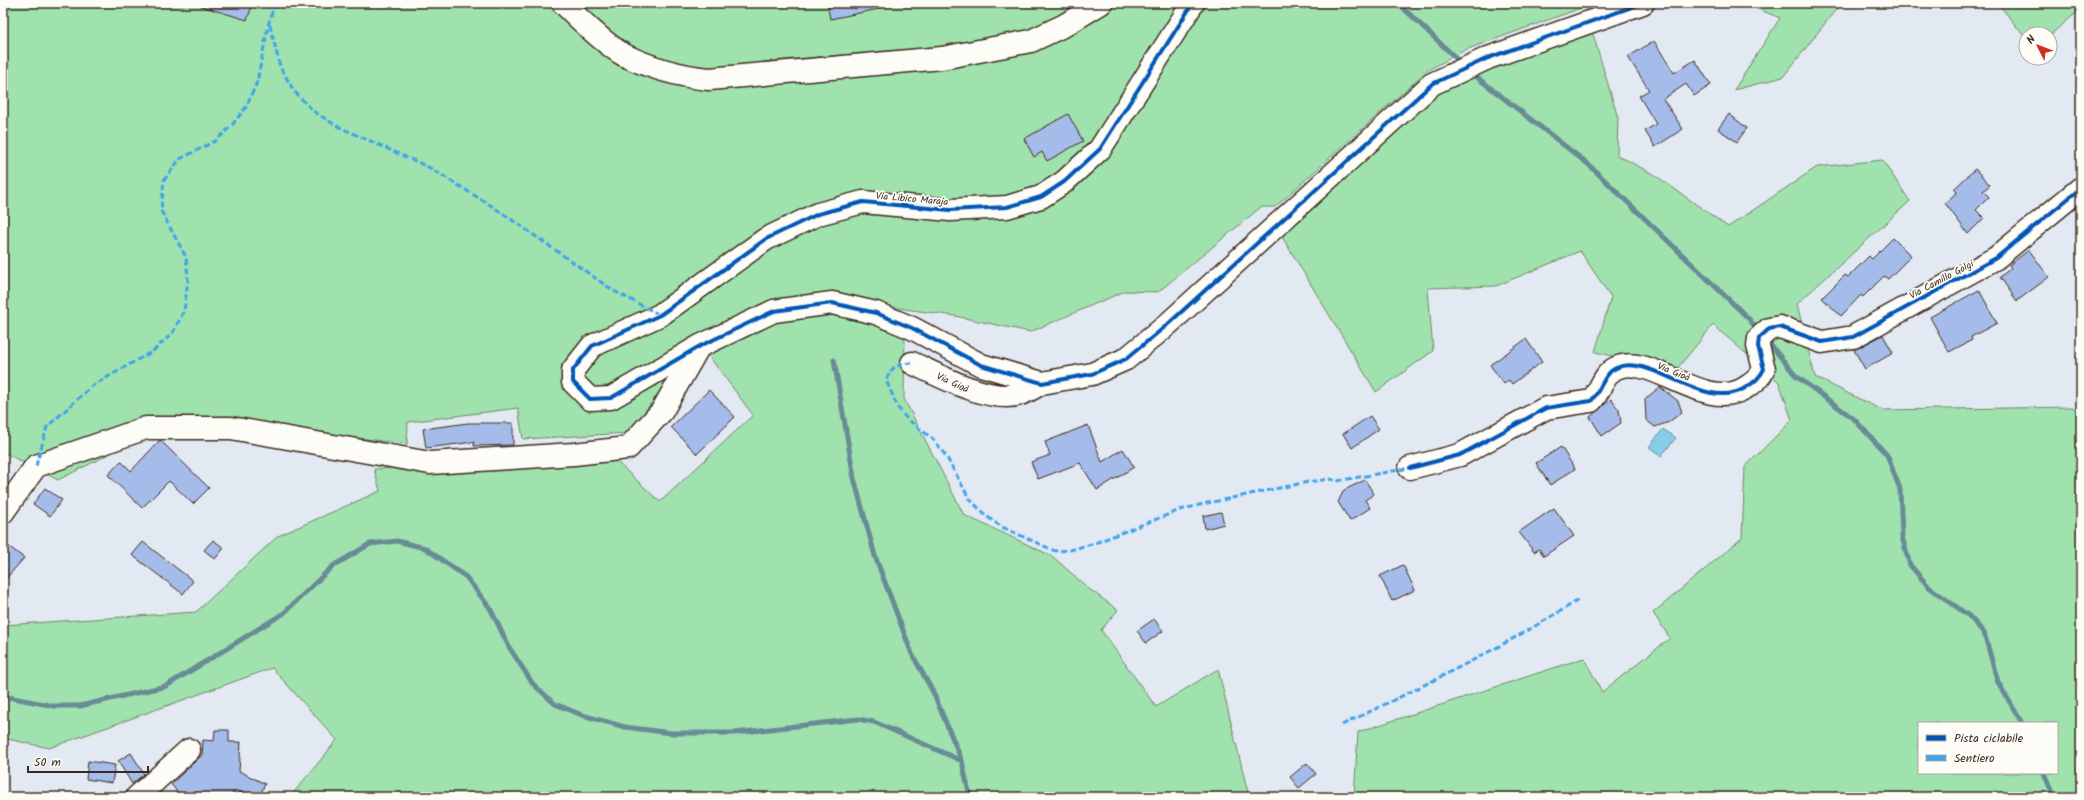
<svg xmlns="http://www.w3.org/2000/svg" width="2084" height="800" font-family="Kalam,sans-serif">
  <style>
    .green { fill: #a0e2ad; stroke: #6e8666; fill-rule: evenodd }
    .water { fill: #86cee7; stroke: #688c97 }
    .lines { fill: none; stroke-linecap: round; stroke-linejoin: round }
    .stream { stroke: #688c97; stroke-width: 5 }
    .building { fill: #a5bcea; stroke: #3b2a1e }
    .minor-casing { stroke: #3b2a1e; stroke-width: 25 }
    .minor { stroke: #fdfcf7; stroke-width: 22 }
    .quiet { stroke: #3fa3ea; stroke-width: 3; stroke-dasharray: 6 3; stroke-linecap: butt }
    .cycleway-casing { stroke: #fdfcf7; stroke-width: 6 }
    .cycleway { stroke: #0057b8; stroke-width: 4 }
    .labels { text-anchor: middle; stroke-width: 3.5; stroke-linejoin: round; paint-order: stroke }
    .street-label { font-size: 10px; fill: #3b2a1e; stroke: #fdfcf7 }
  </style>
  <rect width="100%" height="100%" fill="#e3e9f3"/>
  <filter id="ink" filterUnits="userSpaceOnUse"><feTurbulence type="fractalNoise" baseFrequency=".025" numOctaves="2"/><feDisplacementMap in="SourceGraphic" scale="8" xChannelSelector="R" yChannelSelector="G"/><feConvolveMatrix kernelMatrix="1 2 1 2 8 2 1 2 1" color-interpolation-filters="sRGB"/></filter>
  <g filter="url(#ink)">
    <path class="green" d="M3 3H1595L1465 50 1428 70 1275 207H1261L1158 292 1125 291 1030 332 955 316 855 302 699 338 629 433 523 439 518 408 408 422 407 444 194 418 149 434 58 480 3 452Z
      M1743 3H1841L1783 77 1734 90 1780 18Z
      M1998 3H2081V9L2050 35 2026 34V39Z
      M1585 29 1593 34 1618 118 1617 155 1655 175 1728 227 1817 167 1882 160 1910 201 1797 304 1815 377 1882 410 2073 407 2081 417V797H1354L1358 732 1584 658 1602 692 1670 638 1653 613 1742 538 1745 467 1792 420 1779 382 1713 325 1676 370 1595 352 1611 297 1580 251 1496 286 1428 288 1433 351 1376 392 1279 232 1429 95ZM1919 723H2057V773H1919Z
      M839 312 905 332 904 399 964 515 1052 556 1088 588 1118 610 1101 630 1156 707 1218 669 1249 797H290L337 740 272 668 49 748 3 738V625L196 612 278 536 380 491 374 469 614 459 660 502 753 415 705 351 783 317Z"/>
    <path class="water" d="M1663 429 1676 438 1661 456 1649 447Z"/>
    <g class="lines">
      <path class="stream" d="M1398 3 1460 62
        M1474 75 1588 164 1748 318 1757 329
        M1769 343 1796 376 1854 419 1887 455 1900 489 1902 537 1910 565 1929 587 1969 616 1984 633 1998 682 2022 723
        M834 360 854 478 875 556 912 654 933 692 962 761 968 788 972 797
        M3 696 54 706H80L166 686 284 613 333 566 370 544 397 541 425 548 466 577 490 608 509 647 533 684 555 704 582 715 625 727 671 733H735L858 719 874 722 962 761
        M2044 773 2054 797"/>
    </g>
    <path class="building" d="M202 3H253L247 20 201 6Z
      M827 3H879V9L830 19Z
      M1654 41 1674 73 1695 60 1711 85 1694 96 1686 84 1663 99 1683 129 1655 147 1645 131 1656 124 1639 96 1649 90 1628 57Z
      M1068 114 1083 141 1047 161 1042 152 1034 157 1024 139Z
      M1729 114 1747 128 1737 142 1718 129Z
      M1975 169 1990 185 1983 191 1989 197 1976 210 1984 218 1968 234 1945 203 1957 192 1954 189Z
      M1893 238 1911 256 1888 279 1884 276 1863 297 1861 295 1841 316 1822 298 1845 275 1848 277 1869 256 1872 259Z
      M2029 250 2049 277 2017 301 2000 277 2011 268 2009 265Z
      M1979 290 1997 323 1971 337 1972 340 1949 352 1930 317Z
      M1883 335 1893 353 1865 369 1854 350Z
      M1526 339 1542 362 1512 384 1509 380 1504 384 1490 365Z
      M1660 387 1678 401 1682 412 1669 422 1655 427 1646 420 1645 399Z
      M709 390 735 417 697 454 671 427Z
      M1611 399 1619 410 1621 423 1602 436 1590 417Z
      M1370 416 1379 429 1352 448 1343 434Z
      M468 423H513V445L474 446V442L426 448 423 429Z
      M1088 425 1102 462 1123 449 1134 467 1097 490 1080 463 1038 479 1031 462 1050 455 1045 442Z
      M160 440 209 488 193 504 169 481 142 508 108 475 121 461 131 471Z
      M1561 447 1575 469 1550 485 1536 463Z
      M1365 480 1374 494 1365 500 1370 508 1350 521 1338 502 1344 490Z
      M45 488 62 500 50 516 33 504Z
      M1554 508 1574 536 1544 556 1539 549 1534 552 1519 532Z
      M1221 512 1224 524 1205 529 1203 516Z
      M213 540 224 548 215 559 204 550Z
      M3 542 24 558 3 582Z
      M143 542 193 581 183 594 132 555Z
      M1403 565 1415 590 1392 601 1380 576Z
      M1154 619 1163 631 1146 643 1137 631Z
      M215 730H229V742H241L239 771 265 784 259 797H251L235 790 229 797H181L171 784 202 755 203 740 214 741Z
      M131 753 144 774 132 784 118 761Z
      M88 761 115 765 112 783 86 779Z
      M1307 763 1316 774 1299 788 1290 777Z"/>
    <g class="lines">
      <g class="minor-casing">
        <path id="minor" d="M563 3C578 18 606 45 624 55 651 68 679 76 709 79L942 58 1031 41 1065 25 1101 3
          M1193 3 1100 149 1064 182 1041 197 1007 207 950 210 863 202 818 214 766 239 660 315 592 346 573 370V382L590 399 611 398 700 346 774 311 832 303 876 313 912 328 981 365 1042 383 1092 374 1126 359 1167 325 1432 84 1488 58 1643 3
          M912 363C938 375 991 404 1020 394 1027 392 1035 387 1042 383
          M1410 468 1460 455 1546 408 1591 401C1601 391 1603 374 1616 368 1651 352 1705 413 1745 388 1754 383 1760 378 1764 369L1758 346 1759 338 1769 329 1780 327 1822 342 1853 337 1996 258 2081 188
          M3 512 36 466 146 428H231L430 463 574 454 628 448 662 411 698 348
          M137 797 189 750"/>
      </g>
      <use href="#minor" class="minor"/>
      <path class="quiet" d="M270 25 280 67 294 91 313 111 337 126 430 168 495 208 614 291 660 315
        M912 363C897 364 892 366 886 380L898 408 907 419 933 439 946 456 969 498 986 516 1002 527 1055 551 1070 550 1095 543 1180 510 1203 504 1308 482 1330 479 1337 481 1410 468
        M36 466 47 427 92 386 153 351 172 334 184 311 188 279 186 257 161 211 164 180 180 159 217 140 233 124 246 107 257 82 269 22 275 3
        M1342 725C1423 686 1504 647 1580 599"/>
      <g class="cycleway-casing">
        <path id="cycleway" d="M1193 3 1100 149 1064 182 1041 197 1007 207 950 210 863 202 818 214 766 239 660 315 592 346 573 370V382L590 399 611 398 700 346 774 311 832 303 876 313 912 328 981 365 1042 383 1092 374 1126 359 1167 325 1432 84 1488 58 1643 3
          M1410 468 1460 455 1546 408 1591 401C1601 391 1603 374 1616 368 1651 352 1705 413 1745 388 1754 383 1760 378 1764 369L1758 346 1759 338 1769 329 1780 327 1822 342 1853 337 1996 258 2081 188"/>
      </g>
      <use href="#cycleway" class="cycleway"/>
    </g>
  </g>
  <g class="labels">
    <g class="street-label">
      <text transform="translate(912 198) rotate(5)" y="4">Via Libico Maraja</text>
      <text transform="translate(1941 279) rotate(-28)" y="4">Via Camillo Golgi</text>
      <text transform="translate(1674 371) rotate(22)" y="4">Via Gioà</text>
      <text transform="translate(953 382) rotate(25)" y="4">Via Gioà</text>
    </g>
  </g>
  <rect width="2084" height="800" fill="none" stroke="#fdfcf7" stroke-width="16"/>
  <rect x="8" y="8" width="2068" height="784" fill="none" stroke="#3b2a1e" stroke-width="1.5" filter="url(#ink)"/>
  <rect x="1918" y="722" width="140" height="52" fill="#fdfcf7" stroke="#afa8a0"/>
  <rect x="1926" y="735" width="20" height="6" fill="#0057b8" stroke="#afa8a0"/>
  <text x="1954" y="742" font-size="12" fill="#3b2a1e">Pista ciclabile</text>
  <rect x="1926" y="755" width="20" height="6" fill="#3fa3ea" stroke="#afa8a0"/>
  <text x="1954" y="762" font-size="12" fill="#3b2a1e">Sentiero</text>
  <g transform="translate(2038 46) rotate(312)"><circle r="19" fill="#fdfcf7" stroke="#afa8a0"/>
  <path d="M0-3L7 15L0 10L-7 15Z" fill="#c8321e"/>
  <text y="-6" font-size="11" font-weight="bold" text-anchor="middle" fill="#3b2a1e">N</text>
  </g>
  <path d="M28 766v6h120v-6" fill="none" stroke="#3b2a1e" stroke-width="2"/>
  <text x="34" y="766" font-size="12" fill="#3b2a1e" stroke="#fdfcf7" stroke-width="3" paint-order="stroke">50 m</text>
</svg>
